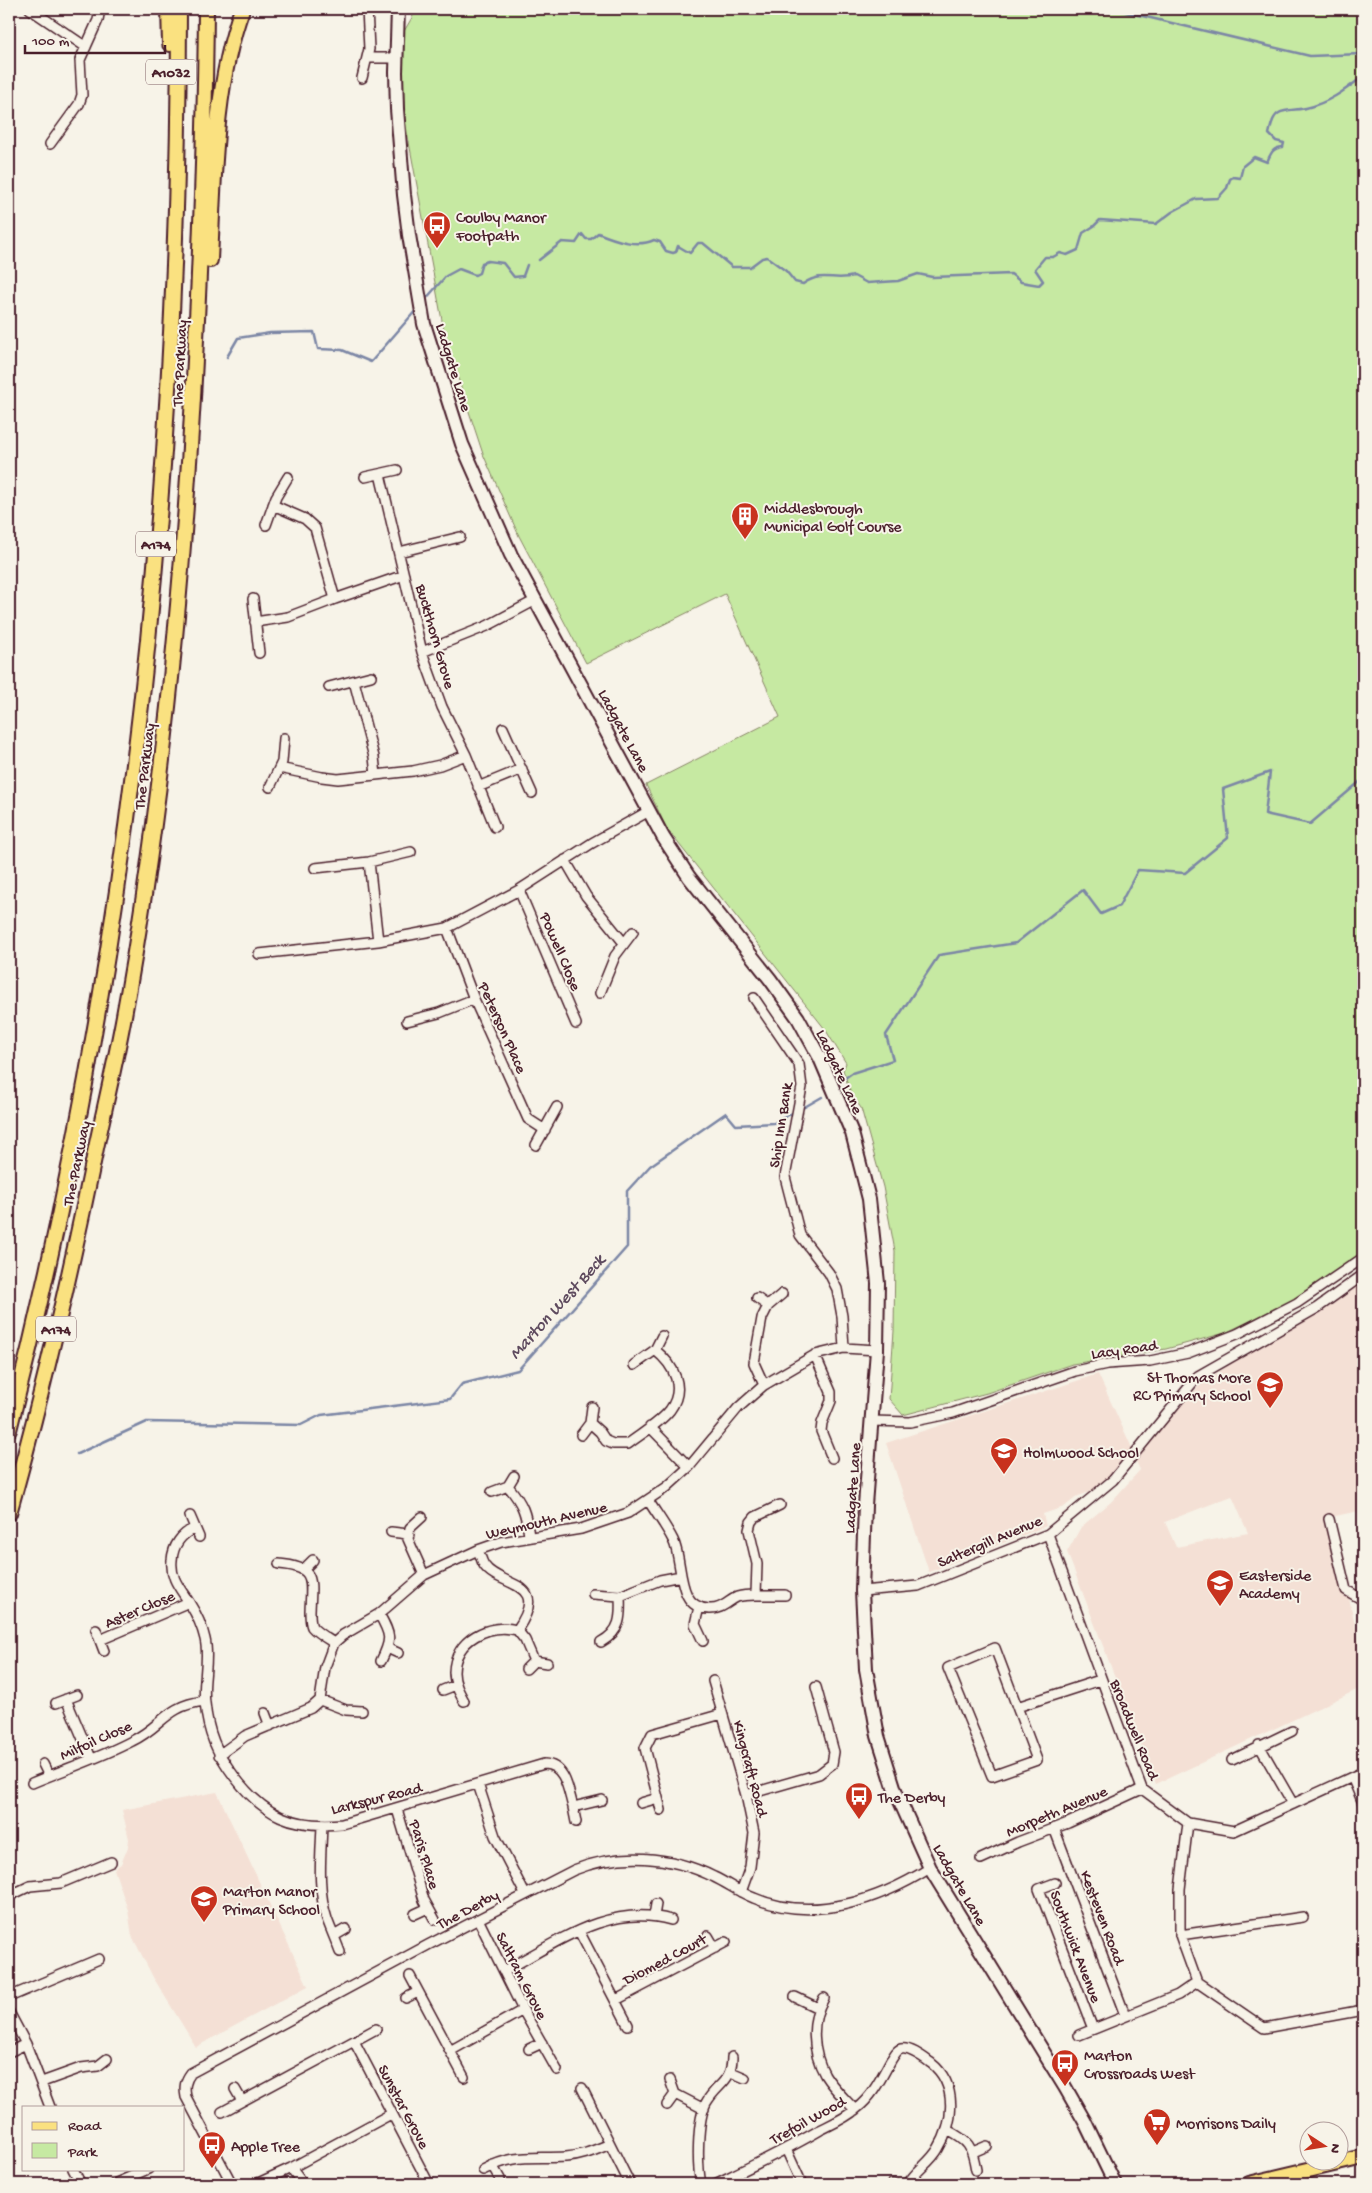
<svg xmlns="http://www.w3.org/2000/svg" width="1372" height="2193" font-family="'Gochi Hand',sans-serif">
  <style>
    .built { fill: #f4e0d5; fill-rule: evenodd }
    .green { fill: #c6e9a2; stroke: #888466 }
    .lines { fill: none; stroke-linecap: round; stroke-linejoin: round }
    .stream { stroke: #7b86a5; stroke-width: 2.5 }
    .minor-casing { stroke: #4a1f2b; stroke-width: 12 }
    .secondary-casing { stroke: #4a1f2b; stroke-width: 16 }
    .primary-casing { stroke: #4a1f2b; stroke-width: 18 }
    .trunk-casing { stroke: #4a1f2b; stroke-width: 18 }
    .minor { stroke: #f7f3e8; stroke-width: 9 }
    .secondary { stroke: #f7f3e8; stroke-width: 12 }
    .primary { stroke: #fae180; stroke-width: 14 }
    .trunk { stroke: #fae180; stroke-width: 14 }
    .labels { text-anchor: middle; stroke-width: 4; stroke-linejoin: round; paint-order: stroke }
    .shield { fill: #f7f3e8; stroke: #7e5f64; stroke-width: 1 }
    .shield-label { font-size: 15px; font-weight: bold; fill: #4a1f2b }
    .poi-label { font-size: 16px; fill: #4a1f2b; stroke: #f7f3e8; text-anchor: start }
    .street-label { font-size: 16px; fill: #4a1f2b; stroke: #f7f3e8 }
    .water-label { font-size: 18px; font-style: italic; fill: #5e4a5e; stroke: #f7f3e8 }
  </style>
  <rect width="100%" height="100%" fill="#f7f3e8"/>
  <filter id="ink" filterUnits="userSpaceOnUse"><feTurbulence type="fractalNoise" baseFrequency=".02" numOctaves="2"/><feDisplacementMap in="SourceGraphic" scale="10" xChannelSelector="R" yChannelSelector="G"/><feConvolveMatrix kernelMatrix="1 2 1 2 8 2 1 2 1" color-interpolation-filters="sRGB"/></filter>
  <g filter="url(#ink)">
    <path class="built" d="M1363 1282V1510L1331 1517 1363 1661V1687L1156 1784 1067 1552 1081 1527 1111 1502 1140 1470 1136 1461 1167 1422 1198 1387 1242 1355 1327 1308ZM1232 1496 1248 1533 1176 1547 1165 1522Z
      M1098 1374 1132 1448 1116 1468 1092 1494 1090 1492 1078 1496 1064 1507 1043 1514 1046 1526 929 1572 886 1443Z
      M217 1792 308 1986 196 2047 153 1977 132 1936 128 1910 114 1869 121 1864 128 1847 129 1839 122 1810Z"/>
    <path class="green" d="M417 9H1363V1253L1291 1301 1225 1333 1166 1349 1072 1364 987 1393 903 1415 889 1399 894 1331 895 1251 883 1187 861 1108 851 1094 843 1070 846 1063 825 1029 667 829 646 785 780 717 725 594 586 663 519 536 483 454 446 342 396 72 403 33Z"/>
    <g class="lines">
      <path class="stream" d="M1113 9 1310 56 1361 54
        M539 260 562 242 576 243 582 234 586 239H591L598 233C615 240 637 248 654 240L660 242 666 251 673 253 676 252 678 246 690 253 698 243H703L732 267H750L762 258 767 257 786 271 795 282 803 284C824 270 832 282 854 276L867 283 898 281 918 274 932 277 1011 274 1021 282 1039 285 1043 281 1035 269 1045 257H1053L1060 253 1067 255 1078 250 1083 233 1094 226 1100 220 1156 224 1172 212 1196 199 1218 198 1227 188 1230 179 1233 177 1240 178 1243 166 1254 157 1267 162C1271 153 1272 148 1283 147L1284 143 1276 141 1269 134C1271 127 1272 117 1279 113 1285 109 1299 110 1306 108 1328 103 1344 91 1361 78L1363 79
        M424 301 446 276 459 269 475 275 479 273 482 263 488 261 503 263 514 277 523 276 527 265
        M227 357 238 338 270 333 314 332 318 349 342 350 371 362 417 309
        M845 1078 852 1073 893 1060 886 1035 939 955 1016 943 1083 890 1101 914 1119 906 1138 870 1185 873 1228 838 1223 789 1270 772 1265 814 1310 824 1363 779
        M801 1109 822 1097
        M77 1454 147 1422 301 1425 321 1415 450 1399 462 1384 518 1370 627 1247V1191L650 1166 726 1113 736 1125 774 1123 794 1112"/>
      <g class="minor-casing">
        <path id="minor" d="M30 9 86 47
          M367 58H397
          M362 78 369 49 367 9
          M50 144 79 104 82 95 80 60 98 20 100 9
          M380 474 422 652 442 707 466 755 495 827
          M365 477 397 470
          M273 505 305 519 315 528 335 599
          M266 525 276 497 288 477
          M399 552 460 537
          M253 599 259 653
          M255 622 288 617 335 599 404 575
          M422 652 487 626 536 600
          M354 681 374 757 376 775
          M329 687 371 676
          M503 728 532 793
          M279 768 322 777 338 779 413 771 440 765 466 755
          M270 787 282 762 284 738
          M478 787 522 769
          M565 860 586 896 624 943
          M369 862 378 941
          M315 868 369 862 411 852
          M519 890 576 1024
          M447 928 474 999 528 1119 545 1130
          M259 954 378 941 447 928 519 890 592 843 649 811
          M600 993 615 956 633 932
          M754 998 799 1064 802 1087 785 1177 800 1235 829 1273 837 1289 842 1316 844 1348
          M407 1021 439 1013 474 999
          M536 1145 557 1107
          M757 1298 768 1306
          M815 1355 831 1392V1401L822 1423 821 1431 832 1458
          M634 1365 655 1350 662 1336
          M764 1385 754 1363 762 1318 768 1306 782 1294
          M871 1421 910 1422 953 1413 1075 1371 1107 1364 1150 1361 1188 1353 1237 1334 1297 1303 1363 1258
          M590 1423 600 1432 606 1441 613 1444H628C641 1434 660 1423 670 1410 686 1388 674 1365 655 1350
          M650 1427 689 1467
          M581 1435 590 1423 592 1407
          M508 1486C523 1504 526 1513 529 1536
          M492 1492 508 1486 514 1476
          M648 1500C656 1513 666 1526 673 1540 684 1561 675 1608 709 1609 721 1610 728 1601 737 1597 744 1595 750 1595 756 1595L757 1564 749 1530 751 1522 755 1517 780 1505
          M190 1516 199 1537
          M422 1517 410 1528 408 1539 424 1575
          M1329 1519 1346 1590 1363 1600
          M195 1528C181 1534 173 1546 172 1560 170 1579 181 1589 190 1604 197 1615 202 1626 205 1639 210 1660 202 1682 205 1703 208 1733 216 1752 234 1776 264 1816 292 1828 342 1824L544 1764C566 1765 568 1790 573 1807L602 1800
          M391 1532 408 1534
          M1048 1534 1142 1789 1188 1823 1234 1831 1363 1772
          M279 1564C317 1567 311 1580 310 1611 310 1616 310 1623 312 1627 317 1633 328 1639 334 1643
          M304 1569 313 1560
          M862 1591 918 1586 1048 1534 1113 1480 1198 1376 1317 1308 1363 1275
          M593 1594 620 1596 660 1580 681 1576
          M756 1595H785
          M699 1607 695 1624 703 1641
          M379 1614C391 1635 392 1639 381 1661
          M96 1630 104 1651
          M517 1630 525 1640 534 1661 526 1669
          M100 1640 189 1602
          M601 1642C621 1631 621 1617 620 1596
          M387 1648 398 1653
          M995 1648 1037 1760 992 1776 948 1668Z
          M534 1661 547 1663
          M713 1681 746 1795 754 1833 750 1867 741 1892
          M443 1690 456 1685
          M66 1699 91 1758
          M320 1700 346 1710 362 1711
          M464 1701C459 1692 454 1683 454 1672 455 1639 489 1623 517 1630 552 1579 499 1588 484 1565 481 1560 480 1554 478 1550
          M56 1703 77 1695
          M1017 1707 1100 1680
          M265 1713 270 1726
          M1259 1745 1293 1804
          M219 1755 245 1736 311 1708 320 1700 325 1667 334 1643 343 1635 379 1614 424 1575 478 1550 501 1542 581 1529 628 1513 667 1487 689 1467 738 1408 764 1385 815 1355 844 1348 877 1350
          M1232 1760 1292 1731
          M43 1764 49 1776
          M1352 1777 1363 1803
          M32 1783C65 1769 100 1758 132 1741 163 1726 165 1706 204 1701
          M478 1784 495 1836 525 1894
          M746 1795 819 1774 832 1764 834 1752 816 1687
          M658 1798 661 1810
          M641 1803 658 1798 645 1748 652 1734 722 1714
          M573 1807 576 1822
          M397 1809 424 1900 435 1920
          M1188 1823 1180 1889V1935L1197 1982 1264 2028 1363 2010
          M322 1825C321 1856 317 1889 327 1919 331 1930 336 1941 340 1952
          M1054 1828 1125 2015
          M981 1859 1018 1842 1068 1823 1142 1789
          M1055 1883 1039 1889 1093 2029
          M9 1896 30 1886 61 1883 111 1862
          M415 1914 428 1908
          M654 1916 656 1904
          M478 1919 523 2010 557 2070
          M579 1931 628 2025
          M1180 1935 1303 1917
          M334 1936 346 1929
          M708 1936 715 1948
          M504 1971C556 1943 610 1902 671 1920
          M410 1976 464 2077
          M9 1997 99 1959
          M795 1997 818 2008
          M406 1998 418 1992
          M824 1998C810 2020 812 2052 825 2075 833 2088 845 2099 855 2110
          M616 2000 726 1942
          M9 2012 26 2044 50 2107
          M1079 2035 1178 1995 1197 1982
          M354 2041 376 2029
          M529 2049 542 2043
          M450 2051 523 2010
          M9 2052 26 2044
          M731 2072 745 2078
          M670 2080 675 2094 704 2109
          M42 2082 81 2068 98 2066 107 2059
          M582 2088 630 2184
          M235 2089 242 2101
          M667 2105 675 2094
          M222 2112 354 2041 429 2184
          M947 2130C969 2141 972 2146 976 2170
          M786 2149 802 2184
          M973 2152 987 2146
          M492 2165 500 2179
          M73 2169 81 2184
          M483 2170C516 2153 531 2159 566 2157 582 2156 595 2150 610 2144
          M114 2184 148 2169
          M232 2184 186 2097C184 2087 185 2081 191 2073L428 1945 574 1870C619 1852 670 1855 714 1877 727 1883 740 1893 754 1898 813 1923 879 1900 930 1868
          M256 2184 291 2168
          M303 2184 291 2168 391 2114
          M701 2184C697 2165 697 2120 706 2103 717 2083 732 2083 732 2057
          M715 2184C750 2167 786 2150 820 2130 832 2124 846 2118 856 2109 873 2096 881 2078 891 2060 894 2056 896 2050 901 2049 910 2047 924 2058 931 2063 958 2084 954 2123 938 2149 930 2163 916 2170 908 2184
          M892 2184H893"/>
      </g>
      <g class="secondary-casing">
        <path id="secondary" d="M398 9 396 72 397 109 404 195 409 235 424 324 462 444 511 555 663 837 689 877 770 979 798 1018 820 1058 852 1133 869 1199 878 1283 877 1350 865 1505 862 1591 866 1669 878 1736 895 1790 930 1868 1065 2087 1085 2122 1115 2184"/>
      </g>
      <g class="primary-casing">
        <path id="primary" d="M1249 2184 1363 2157"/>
      </g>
      <g class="trunk-casing">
        <path id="trunk" d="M169 9 170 44
          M210 260C214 178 214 86 242 9
          M9 1430C128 967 179 486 179 9
          M9 1513C43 1393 71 1271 96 1148 105 1106 115 1064 123 1021 161 816 181 607 193 398 200 269 205 139 206 9"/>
      </g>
      <use href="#minor" class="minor"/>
      <use href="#secondary" class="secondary"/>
      <use href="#primary" class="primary"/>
      <use href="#trunk" class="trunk"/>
    </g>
  </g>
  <defs>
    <g id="bus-pin" transform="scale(1.4375)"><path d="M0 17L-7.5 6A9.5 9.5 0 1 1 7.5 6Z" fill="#c8321e" stroke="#f7f3e8"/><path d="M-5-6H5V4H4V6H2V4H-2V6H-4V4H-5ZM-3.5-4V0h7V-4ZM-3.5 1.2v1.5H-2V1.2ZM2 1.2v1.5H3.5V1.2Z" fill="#fff"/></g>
    <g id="building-pin" transform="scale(1.4375)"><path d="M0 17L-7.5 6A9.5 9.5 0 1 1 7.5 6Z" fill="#c8321e" stroke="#f7f3e8"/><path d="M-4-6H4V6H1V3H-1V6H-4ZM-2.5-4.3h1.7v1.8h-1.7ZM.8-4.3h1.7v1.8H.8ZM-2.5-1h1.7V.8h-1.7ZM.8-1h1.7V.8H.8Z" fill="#fff"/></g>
    <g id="school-pin" transform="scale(1.4375)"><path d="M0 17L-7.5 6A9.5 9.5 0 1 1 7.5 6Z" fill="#c8321e" stroke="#f7f3e8"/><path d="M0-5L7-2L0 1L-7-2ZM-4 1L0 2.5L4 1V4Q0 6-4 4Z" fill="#fff"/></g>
    <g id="supermarket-pin" transform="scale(1.4375)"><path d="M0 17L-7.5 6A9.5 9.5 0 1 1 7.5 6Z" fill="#c8321e" stroke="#f7f3e8"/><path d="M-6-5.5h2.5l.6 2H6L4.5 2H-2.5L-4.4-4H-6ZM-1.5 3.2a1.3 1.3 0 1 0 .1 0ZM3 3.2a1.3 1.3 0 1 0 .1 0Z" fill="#fff"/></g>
  </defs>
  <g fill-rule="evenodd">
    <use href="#bus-pin" x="437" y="225"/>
    <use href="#building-pin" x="745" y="516"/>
    <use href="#school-pin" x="1270" y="1385"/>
    <use href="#school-pin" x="1004" y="1451"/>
    <use href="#school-pin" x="1220" y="1583"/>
    <use href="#bus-pin" x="859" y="1796"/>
    <use href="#school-pin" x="204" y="1899"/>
    <use href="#bus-pin" x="1065" y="2063"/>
    <use href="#supermarket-pin" x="1157" y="2122"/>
    <use href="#bus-pin" x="212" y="2145"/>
  </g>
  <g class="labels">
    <g class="shield">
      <rect x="146" y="59.5" width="50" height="25" rx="4"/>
      <rect x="136" y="531.5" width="40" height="25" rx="4"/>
      <rect x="36" y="1316.5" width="40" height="25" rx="4"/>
    </g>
    <g class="shield-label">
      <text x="171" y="77">A1032</text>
      <text x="156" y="549">A174</text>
      <text x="56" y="1334">A174</text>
    </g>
    <g class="poi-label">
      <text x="456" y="222">Coulby Manor<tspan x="456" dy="18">Footpath</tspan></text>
      <text x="764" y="513">Middlesbrough<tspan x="764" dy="18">Municipal Golf Course</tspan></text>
      <text x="1251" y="1382" text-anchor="end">St Thomas More<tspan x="1251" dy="18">RC Primary School</tspan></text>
      <text x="1023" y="1457">Holmwood School</text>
      <text x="1239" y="1580">Easterside<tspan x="1239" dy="18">Academy</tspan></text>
      <text x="878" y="1802">The Derby</text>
      <text x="223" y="1896">Marton Manor<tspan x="223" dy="18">Primary School</tspan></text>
      <text x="1084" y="2060">Marton<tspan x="1084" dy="18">Crossroads West</tspan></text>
      <text x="1176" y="2128">Morrisons Daily</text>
      <text x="231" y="2151">Apple Tree</text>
    </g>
    <g class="street-label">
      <text transform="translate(178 363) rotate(-87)" y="6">The Parkway</text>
      <text transform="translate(455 367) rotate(73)" y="6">Ladgate Lane</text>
      <text transform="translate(437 636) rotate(74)" y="6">Buckthorn Grove</text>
      <text transform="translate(625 730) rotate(62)" y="6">Ladgate Lane</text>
      <text transform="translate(143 766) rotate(-83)" y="6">The Parkway</text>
      <text transform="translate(562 951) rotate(67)" y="6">Powell Close</text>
      <text transform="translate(504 1027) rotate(66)" y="6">Peterson Place</text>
      <text transform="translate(841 1071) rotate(65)" y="6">Ladgate Lane</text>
      <text transform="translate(779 1125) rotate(-81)" y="6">Ship Inn Bank</text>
      <text transform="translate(75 1163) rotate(-78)" y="6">The Parkway</text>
      <text transform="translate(1124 1348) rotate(-8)" y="6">Lacy Road</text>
      <text transform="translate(851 1488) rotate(-86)" y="6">Ladgate Lane</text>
      <text transform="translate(546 1519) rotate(-13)" y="6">Weymouth Avenue</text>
      <text transform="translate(989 1540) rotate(-23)" y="6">Saltergill Avenue</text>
      <text transform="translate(139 1608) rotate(-23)" y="6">Aster Close</text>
      <text transform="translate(1136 1729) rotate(68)" y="6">Broadwell Road</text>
      <text transform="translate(95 1739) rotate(-24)" y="6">Milfoil Close</text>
      <text transform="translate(752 1768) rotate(75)" y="6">Kingcraft Road</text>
      <text transform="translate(376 1797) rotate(-14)" y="6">Larkspur Road</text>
      <text transform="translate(1056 1810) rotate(-23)" y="6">Morpeth Avenue</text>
      <text transform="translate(426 1854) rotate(73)" y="6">Paris Place</text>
      <text transform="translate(961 1884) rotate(60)" y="6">Ladgate Lane</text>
      <text transform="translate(467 1908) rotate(-28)" y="6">The Derby</text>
      <text transform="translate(1104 1917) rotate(69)" y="6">Kesteven Road</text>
      <text transform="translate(1077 1946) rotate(69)" y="6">Southwick Avenue</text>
      <text transform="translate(664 1958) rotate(-28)" y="6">Diomed Court</text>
      <text transform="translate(523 1975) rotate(63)" y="6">Saltram Grove</text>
      <text transform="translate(405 2106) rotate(62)" y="6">Sunstar Grove</text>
      <text transform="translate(807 2119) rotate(-29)" y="6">Trefoil Wood</text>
    </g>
    <g class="water-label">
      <text transform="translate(556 1306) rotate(-48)" y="6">Marton West Beck</text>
    </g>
  </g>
  <rect width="1372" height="2193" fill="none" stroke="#f7f3e8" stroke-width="30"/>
  <rect x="15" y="15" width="1342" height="2163" fill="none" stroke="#4a1f2b" stroke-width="2" filter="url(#ink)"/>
  <rect x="22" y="2106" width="162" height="65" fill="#f7f3e8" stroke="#b29e9c"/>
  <rect x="32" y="2122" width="25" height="8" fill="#fae180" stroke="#b29e9c"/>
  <text x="68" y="2130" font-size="15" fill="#4a1f2b">Road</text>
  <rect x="32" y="2143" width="25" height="15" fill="#c6e9a2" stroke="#b29e9c"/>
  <text x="68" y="2156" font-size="15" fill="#4a1f2b">Park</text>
  <g transform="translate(1324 2146) rotate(102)"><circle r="24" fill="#f7f3e8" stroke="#b29e9c"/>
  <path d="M0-4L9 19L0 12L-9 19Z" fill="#c8321e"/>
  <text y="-8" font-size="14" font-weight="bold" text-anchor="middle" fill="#4a1f2b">N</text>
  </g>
  <path d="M25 45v8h140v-8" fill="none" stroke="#4a1f2b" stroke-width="2.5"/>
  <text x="32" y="45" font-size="15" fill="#4a1f2b" stroke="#f7f3e8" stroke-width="4" paint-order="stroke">100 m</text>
</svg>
